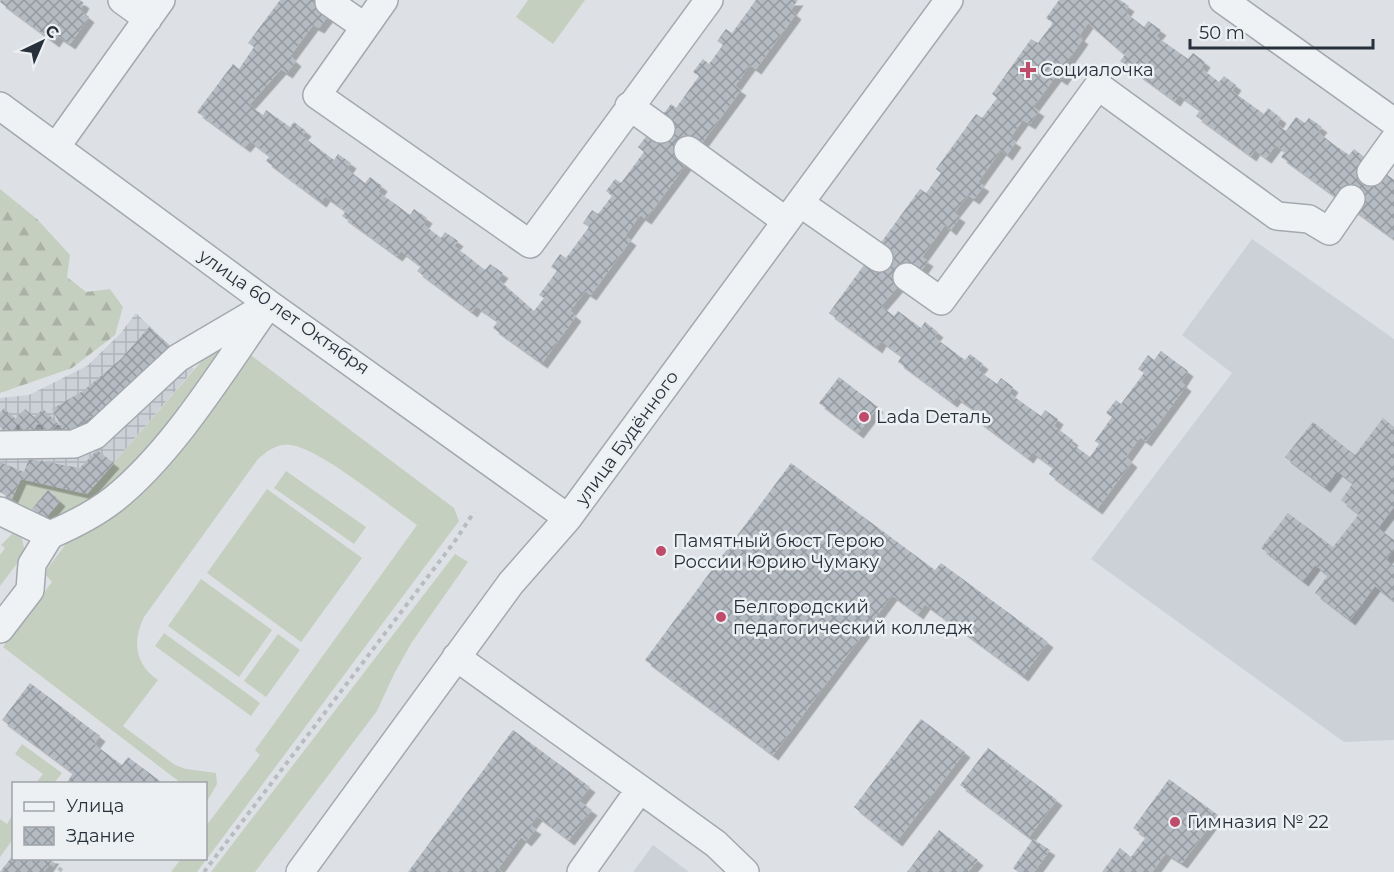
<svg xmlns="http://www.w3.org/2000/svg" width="1394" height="872" font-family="Montserrat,sans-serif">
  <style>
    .built { fill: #cbd1d7 }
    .industrial { fill: url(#industrial-grid) }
    .grass { fill: #c5cfbf }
    .forest { fill: url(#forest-firs) }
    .building { fill: url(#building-cross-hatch); filter: url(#shadow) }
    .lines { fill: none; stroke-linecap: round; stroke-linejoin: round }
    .minor-casing { stroke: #a3a9af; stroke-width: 30 }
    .path { stroke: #b7bcc0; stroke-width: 4; stroke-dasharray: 4.5 4.5; stroke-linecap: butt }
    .minor { stroke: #eff2f4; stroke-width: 27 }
    .poi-dot { fill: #c04c6b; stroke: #ecf0f3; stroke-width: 2 }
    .labels { text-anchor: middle; stroke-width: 5; stroke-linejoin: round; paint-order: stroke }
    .poi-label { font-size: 18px; fill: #28313b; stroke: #ecf0f3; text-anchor: start }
    .street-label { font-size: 18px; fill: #28313b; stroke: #ecf0f3 }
  </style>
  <defs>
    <pattern id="industrial-grid" width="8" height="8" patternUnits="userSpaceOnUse" patternTransform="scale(1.5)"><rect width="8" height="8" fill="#cbd1d7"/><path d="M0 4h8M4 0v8" fill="none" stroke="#aeb4b9"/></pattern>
    <pattern id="forest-firs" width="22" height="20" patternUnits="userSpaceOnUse" patternTransform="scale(1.5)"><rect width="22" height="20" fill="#c5cfbf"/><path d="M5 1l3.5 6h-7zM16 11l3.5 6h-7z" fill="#a9b2a5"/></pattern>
    <pattern id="building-cross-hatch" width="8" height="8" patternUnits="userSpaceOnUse" patternTransform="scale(1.5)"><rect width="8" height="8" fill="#b5bbc2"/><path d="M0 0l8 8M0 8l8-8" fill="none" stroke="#93999f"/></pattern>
    <filter id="shadow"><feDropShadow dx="5.5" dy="5.5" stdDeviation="0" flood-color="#0004"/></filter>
  </defs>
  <rect width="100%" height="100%" fill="#dde1e5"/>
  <path class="built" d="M1252 239 1394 339V740L1344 742 1091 559 1232 373 1182 335Z
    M653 845 689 872H633Z"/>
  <path class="industrial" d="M136 313 194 369 87 494 12 499 0 492V398L29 395 87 366 120 334Z"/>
  <path class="grass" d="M528 0H585L553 44 516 17Z
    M218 342 227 349 179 406 178 420 108 496 51 521 45 519 60 501 30 510 12 499 21 479 87 494Z
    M248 353 454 508 459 521 197 872H171L181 859 206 858V826L260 755 255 750 417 525C390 506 320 449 291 445 278 443 268 450 258 459L144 617C132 641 135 665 158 680L123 726 175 765 186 769 216 773 217 784 206 803V784L181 783 3 647 52 582 46 575 47 569 74 533Z
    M286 471 366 527 354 544 274 488Z
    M267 489 362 558 301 642 207 573Z
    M12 534 22 538 25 553 0 586V555L5 548 1 545Z
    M455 554 468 562 412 642 394 674 377 711 255 872H211Z
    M201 579 272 630 239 677 168 626Z
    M164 633 260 703 251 716 155 646Z
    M278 634 300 650 266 697 244 681Z
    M22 744 62 773 54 783H36L43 774 15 754Z
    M13 814V839L0 857V819L7 824Z"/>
  <path class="forest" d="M0 189 37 219 70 255 67 277 86 292 110 289 123 307 115 335 72 368 0 393Z"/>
  <path class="building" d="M80 0 84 3 80 10 89 17 70 44 58 36 54 42 0 2 1 0Z
    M280 0H331L328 16 319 28 313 25 290 56 296 61 287 73 281 69 249 105 263 115 266 110 290 127 294 122 306 131 302 136 334 160 338 154 351 163 347 169 365 183 370 177 382 186 378 192 394 203 410 215 414 209 427 218 423 224 441 238 445 232 458 241 454 246 470 258 485 270 490 264 503 273 498 279 534 311 544 298 539 295 557 271 551 267 560 254 566 258 589 227 583 223 592 210 598 214 612 196 606 191 615 179 621 183 644 152 638 147 648 134 671 104 676 108 699 76 693 72 703 59 709 64 723 45 717 41 726 29 732 33 756 0H798L791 10 796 14 756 69 750 65 735 86 741 90 646 219 640 215 625 236 631 240 591 295 585 291 570 311 576 316 542 363 493 328 498 321 476 306 472 312 417 271 421 266 401 251 397 256 342 216 346 211 325 196 321 202 266 161 270 156 250 141 245 147 197 112 233 64 239 69 254 47 248 43Z
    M1059 0H1120L1129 6 1125 12 1144 27 1148 21 1161 30 1156 36 1188 59 1193 53 1205 62 1201 68 1219 82 1224 76 1236 85 1232 91 1264 114 1268 108 1281 118 1277 124 1286 131 1296 117 1305 123 1309 118 1322 127 1318 132 1333 144 1349 155 1354 149 1394 180V239L1281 157 1285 152 1276 145 1266 158 1255 150 1251 156 1196 116 1200 110 1179 95 1175 101 1120 61 1125 55 1088 23 1079 36 1083 39 1066 63 1071 67 1062 80 1056 76 1033 107 1039 111 1030 124 1023 120 1010 138 1016 142 1007 155 1001 150 978 182 984 186 974 199 968 195 954 213 960 217 951 230 945 225 922 257 928 261 919 274 912 270 881 306 894 316 898 311 921 328 925 322 938 332 934 337 965 360 970 354 983 364 978 370 997 384 1001 378 1013 387 1009 393 1041 416 1045 410 1058 419 1054 426 1073 440 1071 443 1090 457 1099 444 1095 441 1112 417 1106 413 1116 400 1121 404 1144 373 1138 369 1148 355 1154 360 1161 351 1188 371 1181 382 1186 386 1146 441 1140 437 1126 457 1132 462 1097 509 1049 474 1053 467 1032 452 1028 458 973 417 977 412 956 397 952 402 898 362 902 356 881 341 877 348 829 313 864 265 871 269 879 258 880 244 920 189 926 193 941 173 936 169 976 114 982 118 997 98 992 94 1031 39 1038 43 1053 23 1046 18Z
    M149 327 169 345 139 378 101 411 65 434 52 409 83 391 121 359Z
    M839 377 878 407 858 433 819 403Z
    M4 408 15 419 25 409 34 417 43 409 58 424 49 433 39 423 28 435 18 424 8 435 0 427V413Z
    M1383 418 1394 427V507L1378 528 1394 540V549L1386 560 1394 566V601L1375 586 1350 620 1315 593 1328 575 1315 565 1303 581 1261 548 1288 513 1333 547 1359 514 1341 500 1353 483 1337 471 1325 487 1285 457 1313 422 1355 455Z
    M97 450 114 463 87 494 21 479 12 499 0 492V462L24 472 29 459 80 468Z
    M791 463 935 570 941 563 1048 642 1023 676 925 604 918 614 892 595 773 755 645 660Z
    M48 490 60 501 45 519 32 509Z
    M30 683 100 736 94 744 122 765 128 757 164 784H66L73 773 2 720Z
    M921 719 965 752 897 841 854 807Z
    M513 730 590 787 579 801 592 810 569 840 537 816 530 825 536 829 526 841 521 837 498 869 502 872H408Z
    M988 748 1057 800 1029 837 960 785Z
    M1169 779 1218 815 1182 863 1166 853 1152 872H1102L1120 848 1131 857 1146 837 1133 828Z
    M939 830 978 860 968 872H907Z
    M1033 839 1050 850 1034 872H1018L1013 868Z
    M14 854V858H54L44 872H0Z"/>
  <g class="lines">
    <g class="minor-casing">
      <path id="minor" d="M122 0 148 19
        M1223 0 1394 122
        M329 2 365 27 317 95 530 244 709 0
        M365 27 384 0
        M0 106 269 304 568 518
        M629 106 661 129
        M56 147 161 0
        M688 150 786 221
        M1371 172 1394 140
        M800 203 879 258
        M907 277 941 301 1098 86 1277 216 1309 219 1329 231 1351 199
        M0 445 74 444 95 435 178 358 258 311
        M0 511 50 535C73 525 95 514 114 499 175 450 224 367 269 304
        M0 629 30 590 32 564 50 535
        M456 657 640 789 581 872
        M640 789 716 844 745 872
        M300 872 511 583 568 518 949 0"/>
    </g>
    <path class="path" d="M51 863 64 872
      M204 872 455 541 474 512"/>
    <use href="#minor" class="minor"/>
  </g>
  <g class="poi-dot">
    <path d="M1025 61h6v6h6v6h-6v6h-6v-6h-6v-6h6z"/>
    <circle cx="864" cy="417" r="6"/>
    <circle cx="661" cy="551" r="6"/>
    <circle cx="721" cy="617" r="6"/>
    <circle cx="1175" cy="822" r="6"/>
  </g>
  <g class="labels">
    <g class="poi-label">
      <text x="1040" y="76">Социалочка</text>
      <text x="876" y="423">Lada Dеталь</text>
      <text x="673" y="547">Памятный бюст Герою<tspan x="673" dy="21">России Юрию Чумаку</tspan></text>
      <text x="733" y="613">Белгородский<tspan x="733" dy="21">педагогический колледж</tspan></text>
      <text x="1187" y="828">Гимназия № 22</text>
    </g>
    <g class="street-label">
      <text transform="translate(284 312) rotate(35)" y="6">улица 60 лет Октября</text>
      <text transform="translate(627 438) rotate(-54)" y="6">улица Будённого</text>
    </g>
  </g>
  <rect x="12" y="782" width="195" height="78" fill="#ecf0f3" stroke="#9ea4a9" stroke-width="1.5"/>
  <rect x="24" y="802" width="30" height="9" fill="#eff2f4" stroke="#9ea4a9" stroke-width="1.5"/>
  <text x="66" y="812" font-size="18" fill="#28313b">Улица</text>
  <rect x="24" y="827" width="30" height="18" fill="url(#building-cross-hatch)" stroke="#9ea4a9" stroke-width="1.5"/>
  <text x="66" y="842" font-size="18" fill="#28313b">Здание</text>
  <g transform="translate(42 42) rotate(44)" stroke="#ecf0f3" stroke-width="4.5" paint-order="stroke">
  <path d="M0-4.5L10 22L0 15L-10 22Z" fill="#28313b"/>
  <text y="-9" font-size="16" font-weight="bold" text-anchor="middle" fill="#28313b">С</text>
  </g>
  <path d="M1190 39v9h183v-9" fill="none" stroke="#28313b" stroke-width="3"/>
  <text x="1199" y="39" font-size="18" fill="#28313b" stroke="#ecf0f3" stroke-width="4.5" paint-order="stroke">50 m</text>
</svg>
